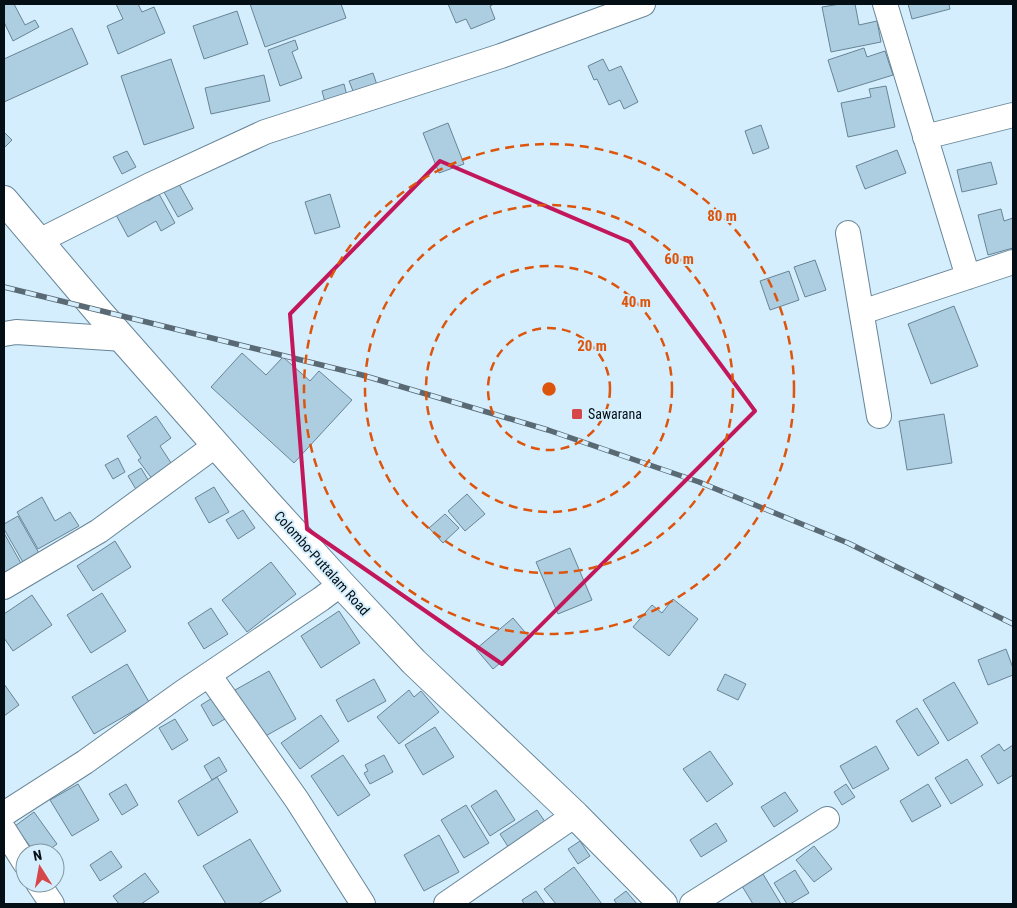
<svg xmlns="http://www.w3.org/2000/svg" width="1017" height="908" font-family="'Roboto Condensed',sans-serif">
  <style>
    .building { fill: #adcde0; stroke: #678596 }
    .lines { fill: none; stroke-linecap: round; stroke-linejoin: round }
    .minor-casing { stroke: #678597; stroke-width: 26 }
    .trunk-casing { stroke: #678597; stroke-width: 30 }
    .minor { stroke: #fff; stroke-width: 24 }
    .trunk { stroke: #fff; stroke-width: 28 }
    .rail-casing { stroke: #596a74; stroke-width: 5.5 }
    .rail { stroke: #d4eefd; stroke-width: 4; stroke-dasharray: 11; stroke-linecap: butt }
    .marked { fill: none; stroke: #c2185b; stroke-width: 4; stroke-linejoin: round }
    .ring { fill: none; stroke: #dd550c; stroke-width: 2.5; stroke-dasharray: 9 6 }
    .poi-dot { fill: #d64749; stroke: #d4eefd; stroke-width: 2 }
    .labels { text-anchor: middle; stroke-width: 4; stroke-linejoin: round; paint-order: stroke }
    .poi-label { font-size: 14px; fill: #040f15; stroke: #d4eefd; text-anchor: start }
    .street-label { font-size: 14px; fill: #040f15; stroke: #d4eefd }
    .centre { fill: #dd550c; stroke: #d4eefd; stroke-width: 2.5 }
    .ring-label { font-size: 15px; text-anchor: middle; font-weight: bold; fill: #dd550c; stroke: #d4eefd; stroke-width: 4; stroke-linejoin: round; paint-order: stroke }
  </style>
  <rect width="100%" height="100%" fill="#d4eefd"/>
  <path class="building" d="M4 4H14L25 25 35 20 39 27 13 41 4 22Z
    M116 4H138L142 12 154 7 165 33 118 54 107 26 123 19Z
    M250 4H341L346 18 265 47Z
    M448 4H494L490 6 495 19 471 29 466 19 456 23Z
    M840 4H855L859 25 877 21 881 42 831 52 822 7Z
    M908 4H949L950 9 912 19Z
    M237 11 248 44 204 59 193 26Z
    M72 28 88 64 4 102V59Z
    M295 40 298 49 292 52 302 78 280 86 268 50Z
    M864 48 867 57 885 51 893 75 838 92 828 60Z
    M171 59 194 128 144 145 121 76Z
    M603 59 609 71 621 66 638 102 624 109 620 100 609 105 597 79 594 80 588 66Z
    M373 73 378 88 355 96 349 81Z
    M264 75 270 101 211 114 205 88Z
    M344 84 347 96 325 102 322 91Z
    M886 86 895 127 848 137 841 103 871 97 869 89Z
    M448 123 464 164 439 173 423 133Z
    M761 125 769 148 753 154 745 131Z
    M4 132 12 140 4 148Z
    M897 150 906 173 865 189 856 166Z
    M127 151 136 167 122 174 113 157Z
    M991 162 997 184 962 192 957 170Z
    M179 184 193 209 178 217 164 192Z
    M159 194 175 223 161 231 156 221 128 237 115 213 145 197 148 201Z
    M330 194 340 227 315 234 305 202Z
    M1001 209 1004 221 1013 218V248L988 255 978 215Z
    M815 260 826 290 805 297 794 267Z
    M789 271 799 300 770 310 760 281Z
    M954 306 978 366 931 384 908 324Z
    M242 353 266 375 283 357 310 381 319 371 352 400 294 463 211 387Z
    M944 414 952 463 907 470 899 421Z
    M156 416 171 438 160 446 173 466 153 480 138 460 141 458 127 436Z
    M118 458 125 472 113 479 105 465Z
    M141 468 153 488 140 496 128 476Z
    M214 487 229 512 209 523 195 498Z
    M467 494 485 514 465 531 448 511Z
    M42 497 55 521 70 512 79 526 38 549 17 512Z
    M243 510 255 528 238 539 226 520Z
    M445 514 459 528 443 543 429 528Z
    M18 516 40 555 24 564 4 529V524Z
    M4 533 22 565 4 575Z
    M115 541 131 567 93 591 77 566Z
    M570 548 592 600 558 614 536 562Z
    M271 562 296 594 247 632 222 600Z
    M102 593 126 631 91 653 67 615Z
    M32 595 52 625 13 651 4 638V614Z
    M673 599 698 619 669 656 633 627 652 605 662 613Z
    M211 608 228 634 204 649 188 623Z
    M339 611 360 643 321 668 301 636Z
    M513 618 530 638 493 669 476 649Z
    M1006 649 1013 668V675L988 685 978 660Z
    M127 664 149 702 94 734 72 697Z
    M269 671 296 719 262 738 235 690Z
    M725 674 746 684 738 700 717 690Z
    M374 679 386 701 348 722 336 700Z
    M954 682 978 723 948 741 923 700Z
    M4 684 19 705 4 716Z
    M409 690 414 697 421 691 439 712 399 744 377 717Z
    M217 695 230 716 213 726 201 705Z
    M917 708 939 743 918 756 896 721Z
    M321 715 339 741 300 769 281 743Z
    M175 719 188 740 172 750 159 728Z
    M435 727 454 757 423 775 405 745Z
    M999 744 1004 751 1013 745V775L998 784 981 756Z
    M876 746 889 769 853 789 840 766Z
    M710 751 733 784 707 802 683 769Z
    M343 755 370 795 338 816 311 776Z
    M384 755 393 772 370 784 364 773 368 771 365 765Z
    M219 757 227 771 212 780 204 766Z
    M967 759 983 785 951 804 935 778Z
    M217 777 238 812 198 836 178 801Z
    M78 784 99 820 72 836 50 800Z
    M126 784 138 805 122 815 109 794Z
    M846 784 855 797 842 805 834 792Z
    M928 784 941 806 912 822 900 801Z
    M496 790 515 820 490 836 471 806Z
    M785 792 798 811 774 827 761 807Z
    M466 805 489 843 464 858 441 820Z
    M537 810 550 829 512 853 500 834Z
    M34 812 57 844 45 853H35L15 826Z
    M716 823 727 841 701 857 690 840Z
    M439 835 459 872 424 891 404 855Z
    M250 839 281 891 258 904H226L203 866Z
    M580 841 590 856 578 864 568 849Z
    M814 846 832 869 814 882 796 860Z
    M111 851 122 867 100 881 90 865Z
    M574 867 602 904H556L544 889Z
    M795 870 809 893 790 904H787L774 883Z
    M145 873 159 892 141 904H119L113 896Z
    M763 874 781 904H753L742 886Z
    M536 891 545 904H524L522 900Z
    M626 891 637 904H617L614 900Z"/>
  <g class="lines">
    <g class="minor-casing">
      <path id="minor" d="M885 4 968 277
        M925 137 1013 115
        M848 233 879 416
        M39 241 148 186 265 132 501 56 643 4
        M862 312 1013 262
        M4 334 16 332 124 339
        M4 587 99 531 216 445
        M209 675 297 800 363 904
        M4 814 85 762 183 692 321 599 341 584
        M4 830 25 863
        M38 883 52 904
        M446 904 575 815
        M692 904 827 819"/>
    </g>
    <g class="trunk-casing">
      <path id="trunk" d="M4 200 98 311 262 497 341 584 414 662 575 815 663 904"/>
    </g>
    <use href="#minor" class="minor"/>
    <use href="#trunk" class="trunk"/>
    <g class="rail-casing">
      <path id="rail" d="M4 287 362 375 548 430 699 482 848 543 1013 624"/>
    </g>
    <use href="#rail" class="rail"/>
  </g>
  <path class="marked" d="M440 161 630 242 755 411 502 664 307 529 290 314Z"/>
  <g class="ring">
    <circle cx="549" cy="389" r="61"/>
    <circle cx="549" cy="389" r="123"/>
    <circle cx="549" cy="389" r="184"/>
    <circle cx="549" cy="389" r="245"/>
  </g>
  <rect class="poi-dot" x="571" y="408" width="12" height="12" rx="2.5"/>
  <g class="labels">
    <g class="poi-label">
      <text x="588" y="419">Sawarana</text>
    </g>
    <g class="street-label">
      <text transform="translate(322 563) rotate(48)" y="5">Colombo-Puttalam Road</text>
    </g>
  </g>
  <circle cx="549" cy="389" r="8" class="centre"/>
  <g class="ring-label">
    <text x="722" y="221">80 m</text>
    <text x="679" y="264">60 m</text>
    <text x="636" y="307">40 m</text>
    <text x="592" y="351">20 m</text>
  </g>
  <rect width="1017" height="908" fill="none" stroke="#040f15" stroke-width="10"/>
  <g transform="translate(40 868) rotate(349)"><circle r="24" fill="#d4eefd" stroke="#8195a0"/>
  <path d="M0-4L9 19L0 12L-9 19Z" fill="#d64749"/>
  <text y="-8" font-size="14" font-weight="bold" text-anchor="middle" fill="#040f15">N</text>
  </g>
</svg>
